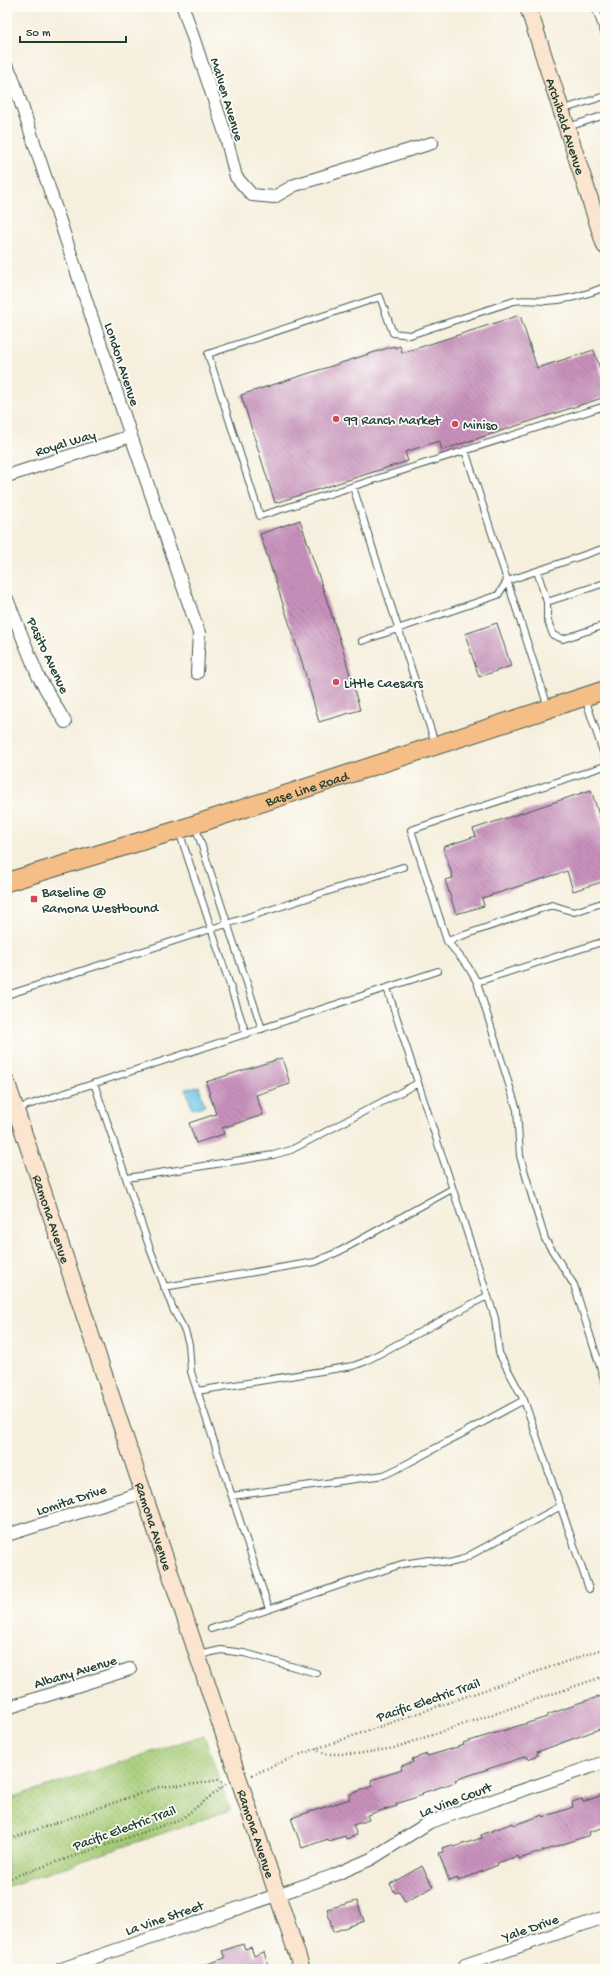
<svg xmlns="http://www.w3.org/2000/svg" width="612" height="1976" font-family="'Gochi Hand',sans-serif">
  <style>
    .grass { fill: url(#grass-dots); stroke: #628456 }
    .water { fill: #64c1e2; stroke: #427f8b }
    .building { fill: url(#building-back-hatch) }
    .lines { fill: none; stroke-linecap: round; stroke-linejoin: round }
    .lane-casing { stroke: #3f584d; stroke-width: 8 }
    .street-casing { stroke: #3f584d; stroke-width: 14 }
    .secondary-casing { stroke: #3f584d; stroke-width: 18 }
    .primary-casing { stroke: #3f584d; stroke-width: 20 }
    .path { stroke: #3f584d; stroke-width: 2.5; stroke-dasharray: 1 3; stroke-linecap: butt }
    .lane { stroke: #fff; stroke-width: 6 }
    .street { stroke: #fff; stroke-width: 12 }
    .secondary { stroke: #fbe5cf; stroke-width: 16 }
    .primary { stroke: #f6be87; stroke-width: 18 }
    .poi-dot { fill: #d1495b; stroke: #fdfcf7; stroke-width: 1.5 }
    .labels { text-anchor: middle; stroke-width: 3.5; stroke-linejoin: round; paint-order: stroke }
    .street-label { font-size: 14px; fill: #1f3d34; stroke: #fdfcf7 }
    .poi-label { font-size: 14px; fill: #1f3d34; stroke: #fdfcf7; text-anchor: start }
  </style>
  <defs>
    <pattern id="grass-dots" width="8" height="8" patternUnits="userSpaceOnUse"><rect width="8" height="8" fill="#a6cc77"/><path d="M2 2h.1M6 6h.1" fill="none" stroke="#87a762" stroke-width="1.8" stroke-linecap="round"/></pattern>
    <pattern id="building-back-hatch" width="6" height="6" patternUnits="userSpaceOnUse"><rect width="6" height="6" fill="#c891bc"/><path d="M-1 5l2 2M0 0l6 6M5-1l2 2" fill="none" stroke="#a2789a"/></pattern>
  </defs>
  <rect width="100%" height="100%" fill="#fdfcf7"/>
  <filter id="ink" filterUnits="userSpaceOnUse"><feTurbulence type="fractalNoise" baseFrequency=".025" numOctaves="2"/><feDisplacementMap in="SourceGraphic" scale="8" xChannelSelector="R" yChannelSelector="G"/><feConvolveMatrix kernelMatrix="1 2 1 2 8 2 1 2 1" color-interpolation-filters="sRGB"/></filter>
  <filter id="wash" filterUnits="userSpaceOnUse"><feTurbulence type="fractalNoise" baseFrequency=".012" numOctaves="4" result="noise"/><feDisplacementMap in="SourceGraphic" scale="16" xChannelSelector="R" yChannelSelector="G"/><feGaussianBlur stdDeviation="0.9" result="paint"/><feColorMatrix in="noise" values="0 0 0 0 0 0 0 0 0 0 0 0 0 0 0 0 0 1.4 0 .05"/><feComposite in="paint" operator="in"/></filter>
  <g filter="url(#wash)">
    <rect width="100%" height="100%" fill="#f6efdd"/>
    <path class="grass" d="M204 1735 230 1810 7 1887V1799Z"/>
    <path class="water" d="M199 1086 205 1106 192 1109 186 1089Z"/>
    <g id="blocks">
      <path class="building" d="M520 315 537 368 594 350 605 385V397L442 450 439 441 405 452 408 461 275 503 241 395 394 346 395 348 400 346 402 353Z
        M300 520 340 640 360 710 319 722 302 662 260 534Z
        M497 623 511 666 479 677 465 634Z
        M591 790 605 834V860L602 861 605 871V881L573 891 567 871 482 898 484 906 456 914 445 880 453 878 443 847 476 836 473 829Z
        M282 1058 290 1084 256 1095 263 1115 222 1128 224 1134 196 1143 189 1123 216 1114 206 1082Z
        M605 1695V1727L537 1752 538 1755 528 1759 527 1756 455 1780 456 1782 422 1793 423 1795 396 1804 397 1806 367 1815 369 1820 353 1825 357 1835 346 1839 345 1836 329 1841 328 1839 302 1848 291 1818 350 1799 348 1795 373 1786 371 1780 402 1770 401 1766 413 1762 412 1759 427 1754 428 1756 464 1745 463 1743 547 1717V1715L575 1705V1704Z
        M605 1794V1827L589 1832 590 1835 519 1859 518 1856 497 1863 498 1865 458 1881V1878L449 1881 439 1853 443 1852 442 1848 452 1845 453 1847 482 1838 481 1835 502 1827 513 1823 514 1825 543 1815 544 1817 573 1807 572 1802 582 1799 583 1802Z
        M422 1866 433 1887 405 1902 399 1891 395 1893 390 1884Z
        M357 1901 364 1921 333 1932 327 1909Z
        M243 1944 245 1949 251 1947 254 1956 264 1952 269 1969H199V1967L225 1958 222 1951Z"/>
    </g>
  </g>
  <g filter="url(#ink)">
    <use href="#blocks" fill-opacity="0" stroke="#3f584d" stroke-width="1"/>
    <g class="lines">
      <g class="lane-casing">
        <path id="lane" d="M595 7 605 35
          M561 110 605 96
          M568 127 605 115
          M605 287C586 295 567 300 546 301 535 301 525 299 514 301L410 335 393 333 380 297 208 354 260 516 605 406
          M465 450 548 707
          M353 487 435 743
          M537 571 547 602 605 583
          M547 602V618L553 635 563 639 605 625
          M362 641 498 595 507 581 605 548
          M585 698 605 758
          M605 766 411 830 447 941 467 965 477 982 517 1110 520 1156 533 1200 545 1239 574 1285 605 1382
          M195 825 262 1029
          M179 831 246 1034
          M447 941 552 905 574 912 605 902
          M477 982 605 941
          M387 988 495 1318 499 1353 524 1400 589 1589
          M10 994 403 867
          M94 1083 150 1249 173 1309 185 1331 189 1344 191 1372 269 1609
          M16 1109 438 971
          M127 1178 273 1155 291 1150 418 1083
          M164 1287 315 1262 340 1251 452 1189
          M197 1391 353 1366 364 1362 487 1296
          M232 1496 384 1475 399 1468 524 1400
          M211 1629 402 1564 429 1560 449 1563 461 1560 561 1506
          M199 1655 221 1650 244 1653 316 1673"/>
      </g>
      <g class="street-casing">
        <path id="street" d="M183 7 225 133 236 177 252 195 274 197 295 185 432 143
          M7 67 12 76 131 436 199 633 197 673
          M7 476 131 436
          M7 599 38 676 65 722
          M7 1535 144 1492
          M7 1708 130 1669
          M61 1969 332 1876 371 1859 430 1822 605 1762
          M466 1969 465 1965 605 1917"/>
      </g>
      <g class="secondary-casing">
        <g id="secondary">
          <path id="s1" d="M528 7 605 246"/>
          <path id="s2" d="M7 1083 302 1969"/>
        </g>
      </g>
      <g class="primary-casing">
        <g id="primary">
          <path id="s3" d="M7 882 178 830 605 690"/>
        </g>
      </g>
      <path class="path" d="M316 1748 320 1752 327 1754H357L394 1748 605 1676
        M252 1775 301 1754 605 1648
        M7 1840 159 1787 196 1784 218 1780 224 1783
        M7 1879 176 1821 184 1817 226 1784"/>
      <use href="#lane" class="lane"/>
      <use href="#street" class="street"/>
      <use href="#secondary" class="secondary"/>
      <use href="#primary" class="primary"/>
    </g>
  </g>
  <g class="poi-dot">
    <circle cx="336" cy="419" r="4"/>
    <circle cx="455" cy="424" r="4"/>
    <circle cx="336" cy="682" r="4"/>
    <rect x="30" y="895" width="8" height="8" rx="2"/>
  </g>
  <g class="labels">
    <g class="street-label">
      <text transform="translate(228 99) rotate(73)" y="5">Malven Avenue</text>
      <text dy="5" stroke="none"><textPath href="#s1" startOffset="125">Archibald Avenue</textPath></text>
      <text transform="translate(123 364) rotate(72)" y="5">London Avenue</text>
      <text transform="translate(65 442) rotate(-17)" y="5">Royal Way</text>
      <text transform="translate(49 655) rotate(65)" y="5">Pasito Avenue</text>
      <text dy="5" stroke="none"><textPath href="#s3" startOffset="314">Base Line Road</textPath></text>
      <text dy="5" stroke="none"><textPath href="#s2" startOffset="143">Ramona Avenue</textPath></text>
      <text transform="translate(71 1499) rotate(-18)" y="5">Lomita Drive</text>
      <text dy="5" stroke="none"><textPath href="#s2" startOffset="467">Ramona Avenue</textPath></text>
      <text transform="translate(75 1671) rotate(-17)" y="5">Albany Avenue</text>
      <text transform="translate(428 1699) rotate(-19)" y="5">Pacific Electric Trail</text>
      <text transform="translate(455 1799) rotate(-21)" y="5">La Vine Court</text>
      <text transform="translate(124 1827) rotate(-20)" y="5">Pacific Electric Trail</text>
      <text dy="5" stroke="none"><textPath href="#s2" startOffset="791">Ramona Avenue</textPath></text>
      <text transform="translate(164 1917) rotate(-19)" y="5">La Vine Street</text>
      <text transform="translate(530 1927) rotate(-19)" y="5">Yale Drive</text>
    </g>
    <g class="poi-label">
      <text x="344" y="424">99 Ranch Market</text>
      <text x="463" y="429">Miniso</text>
      <text x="344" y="687">Little Caesars</text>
      <text x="42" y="896">Baseline @<tspan x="42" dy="16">Ramona Westbound</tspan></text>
    </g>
  </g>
  <rect width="612" height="1976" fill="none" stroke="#fdfcf7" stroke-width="24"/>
  <path d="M20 36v6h106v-6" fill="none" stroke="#1f3d34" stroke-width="2"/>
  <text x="26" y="36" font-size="12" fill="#1f3d34" stroke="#fdfcf7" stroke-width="3" paint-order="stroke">50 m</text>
</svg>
